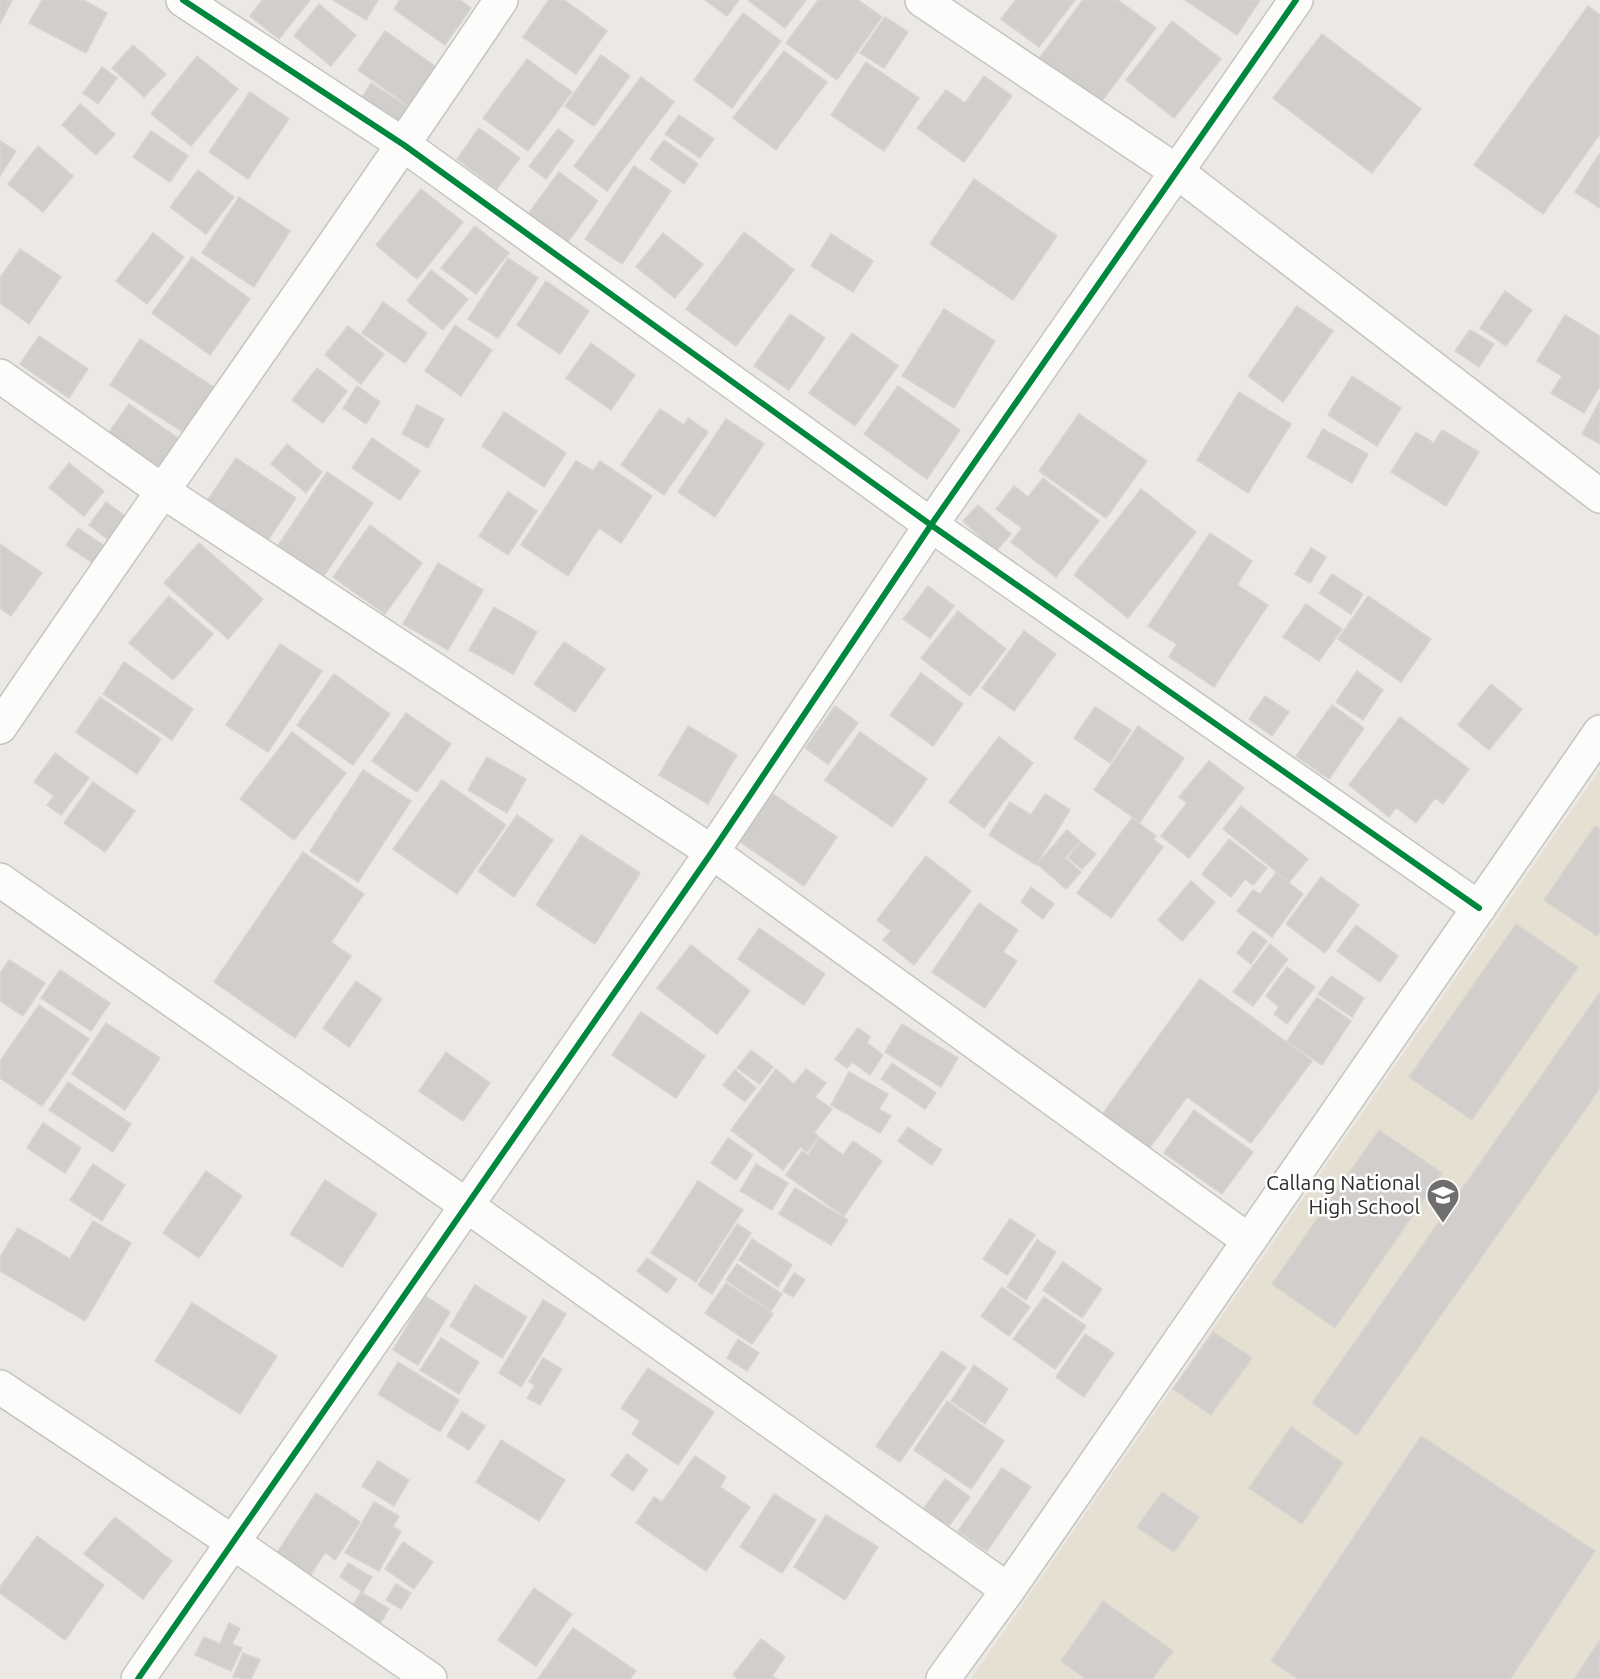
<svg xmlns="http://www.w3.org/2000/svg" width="1600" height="1679" font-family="Ubuntu,sans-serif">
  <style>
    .education { fill: #e6e0d3 }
    .building { fill: #d1cecb; stroke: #d7d4d0; stroke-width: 1.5 }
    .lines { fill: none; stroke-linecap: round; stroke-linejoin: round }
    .minor-casing { stroke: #c5c4c5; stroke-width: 36 }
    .minor { stroke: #fcfcfb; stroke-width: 33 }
    .cycleway-casing { stroke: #fff; stroke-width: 10 }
    .cycleway { stroke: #00873e; stroke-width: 6 }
    .labels { text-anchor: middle; stroke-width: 5; stroke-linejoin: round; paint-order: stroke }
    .poi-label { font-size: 21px; fill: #2e2e2e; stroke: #fff; text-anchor: end }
  </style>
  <rect width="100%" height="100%" fill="#ece8e4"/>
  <path class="education" d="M1600 769V1679H971Z"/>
  <path class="building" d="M0 0H12L0 24Z
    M42 0H83L107 13 86 53 29 23Z
    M262 0H310L279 39 250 16Z
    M333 0H378L366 20Z
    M400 0H460L471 8 445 45 394 9Z
    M549 0H564L607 31 576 74 523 37Z
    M705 0H739L727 16Z
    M748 0H806L785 28Z
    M818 0H858L882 17 837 80 786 43Z
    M1016 0H1075L1039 47 1001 19Z
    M1083 0H1118L1156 28 1099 105 1038 60Z
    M1185 0H1260L1237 35Z
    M319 4 356 35 331 66 294 36Z
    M1588 6 1600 15V134L1543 214 1474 165Z
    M743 13 781 41 732 108 694 80Z
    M885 17 908 32 884 68 860 53Z
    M1172 21 1221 59 1174 118 1126 80Z
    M385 31 446 74 419 113 358 70Z
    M1322 34 1421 109 1372 173 1273 98Z
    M133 45 166 74 144 97 112 68Z
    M784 51 827 82 776 150 733 118Z
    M601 55 630 76 594 126 565 106Z
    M197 56 238 89 191 146 151 114Z
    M527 59 572 92 528 151 483 118Z
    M866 62 919 98 884 151 831 115Z
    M102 67 117 78 98 104 83 93Z
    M984 76 1012 96 964 162 917 128 946 90 965 103Z
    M641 77 674 102 607 191 574 166Z
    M371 83 417 113 402 136 357 105Z
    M250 92 289 119 248 179 209 152Z
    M80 104 115 134 96 155 62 125Z
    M679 115 714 139 700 158 665 134Z
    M479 128 520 158 497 189 457 159Z
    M558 129 574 141 546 179 529 166Z
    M151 131 188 156 170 182 133 157Z
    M664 140 698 164 684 184 650 159Z
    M0 141 16 151 0 176Z
    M38 146 73 176 43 212 8 184Z
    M1599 154 1600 155V208L1575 192Z
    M634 166 671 191 622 264 585 239Z
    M198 170 234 197 206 234 170 207Z
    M559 172 598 201 567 243 528 214Z
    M974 179 1057 236 1013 300 930 244Z
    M421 189 463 222 417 279 376 245Z
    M239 197 290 231 254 287 202 253Z
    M475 226 509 253 476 294 441 268Z
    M744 232 794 270 736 346 686 309Z
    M153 233 184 257 147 304 116 281Z
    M663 233 703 264 675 298 636 267Z
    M831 234 873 261 853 292 811 266Z
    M20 249 61 277 29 324 0 303V278Z
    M192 257 250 299 210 355 152 313Z
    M508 258 538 278 498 338 468 319Z
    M431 270 468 299 443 330 407 301Z
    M546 281 589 311 560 354 517 325Z
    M1505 291 1532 310 1506 346 1480 328Z
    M383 302 427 333 405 363 362 333Z
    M1297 306 1333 331 1283 402 1248 376Z
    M944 309 995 341 954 408 902 376Z
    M790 314 825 338 789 390 754 366Z
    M1565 315 1600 336V386L1584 413 1551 393 1562 376 1537 361Z
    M455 325 492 350 461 396 425 371Z
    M348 326 384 354 361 384 325 355Z
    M1470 330 1494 344 1479 367 1455 351Z
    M852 333 898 366 855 426 809 393Z
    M39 336 88 369 69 398 20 364Z
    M140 339 218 390 189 436 110 385Z
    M591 343 635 375 611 410 566 378Z
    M317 368 347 391 323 423 292 400Z
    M1352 376 1401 408 1377 446 1328 415Z
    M357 386 380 402 366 424 343 408Z
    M898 386 960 430 927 479 864 434Z
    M1239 392 1291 424 1248 493 1197 460Z
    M1600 401V444L1582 434Z
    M129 404 185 443 164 472 109 432Z
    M417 405 444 419 428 448 402 434Z
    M660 409 684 425 688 418 708 432 664 495 621 465Z
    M504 412 566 453 544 487 482 446Z
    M1079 414 1147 461 1106 518 1039 471Z
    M726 419 764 444 715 517 678 492Z
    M1323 429 1368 454 1352 483 1307 457Z
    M1442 430 1479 452 1446 506 1391 472 1416 432 1434 443Z
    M372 438 420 471 400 500 352 468Z
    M287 444 322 472 306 493 271 464Z
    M236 458 296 498 268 540 207 501Z
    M576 461 593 471 600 461 652 496 621 543 599 528 568 576 521 545Z
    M69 463 104 491 84 516 49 488Z
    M327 472 373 503 321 580 275 550Z
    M1043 478 1099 521 1056 577 1011 542 1022 528 996 509 1014 486 1028 497Z
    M1141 489 1196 532 1128 618 1074 575Z
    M508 492 537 511 508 555 479 536Z
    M106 502 129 519 111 542 89 525Z
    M978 505 1011 534 996 551 963 521Z
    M370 525 422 563 385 614 333 577Z
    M78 528 106 547 94 564 66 545Z
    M1210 533 1252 561 1237 585 1268 605 1214 687 1169 657 1177 644 1148 626Z
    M199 543 263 599 228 639 164 583Z
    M0 544 42 573 11 616 0 608Z
    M1311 548 1326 557 1310 583 1295 574Z
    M438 563 483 590 448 650 403 624Z
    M1332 574 1363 594 1351 614 1319 593Z
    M928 586 954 606 930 638 903 619Z
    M169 596 213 634 173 680 129 643Z
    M1368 596 1431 639 1401 682 1338 639Z
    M1306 604 1342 629 1319 661 1283 637Z
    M494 607 537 632 513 674 469 650Z
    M958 611 1006 649 970 696 921 658Z
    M1024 631 1056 654 1014 711 982 688Z
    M564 642 605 669 575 712 534 684Z
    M280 644 322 671 268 752 226 725Z
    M124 662 193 709 172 740 103 694Z
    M1357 671 1383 690 1363 720 1336 702Z
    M921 673 963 704 933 746 890 715Z
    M334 674 390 714 353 765 297 725Z
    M1491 684 1522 709 1489 750 1458 725Z
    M1265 696 1289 712 1272 736 1249 719Z
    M100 697 161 739 137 774 76 732Z
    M1332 705 1364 728 1329 779 1296 756Z
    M835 706 858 723 828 764 805 748Z
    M1095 707 1131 730 1110 763 1074 738Z
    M406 713 451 744 417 792 372 761Z
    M1400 717 1469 769 1443 804 1435 798 1416 823 1396 807 1389 817 1349 785Z
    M688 726 737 755 708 804 659 775Z
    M1138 726 1184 758 1140 822 1094 790Z
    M292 732 346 773 294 840 240 799Z
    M860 732 927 779 892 827 825 780Z
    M999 737 1033 763 984 828 949 802Z
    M55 753 89 778 61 815 47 805 54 796 34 782Z
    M487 757 526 779 507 813 468 790Z
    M1209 761 1244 788 1189 858 1161 836 1187 803 1179 797Z
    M363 770 411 801 358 882 310 851Z
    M442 780 506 825 457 894 393 849Z
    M93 782 135 811 105 852 64 823Z
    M773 794 837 837 804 886 739 841Z
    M1045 794 1070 810 1036 865 989 835 1010 802 1031 815Z
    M1241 806 1308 859 1289 882 1223 829Z
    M517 815 553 840 514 897 478 871Z
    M1132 818 1156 836 1153 839 1163 847 1111 918 1077 893Z
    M1595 826 1600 829V931L1597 936 1544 900Z
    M1067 830 1080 841 1065 858 1081 872 1066 889 1037 864Z
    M581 835 640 873 595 944 536 905Z
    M1229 839 1267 868 1253 885 1245 879 1231 897 1202 874Z
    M1081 842 1096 854 1082 869 1068 858Z
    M303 852 364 894 331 942 351 956 295 1038 214 982Z
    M926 856 971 891 914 965 883 940 891 931 877 920Z
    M1276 873 1303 894 1272 937 1237 911 1253 890 1260 894Z
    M1321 877 1359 905 1325 953 1286 924Z
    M1191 881 1215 902 1182 941 1158 920Z
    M1031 887 1054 904 1043 919 1021 902Z
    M979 903 1018 930 1003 952 1017 961 985 1008 932 972Z
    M1516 924 1578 967 1472 1120 1409 1077Z
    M1356 925 1398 956 1380 982 1337 951Z
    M759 928 825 974 804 1005 738 959Z
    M1253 931 1267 941 1251 964 1237 953Z
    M1270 944 1288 959 1253 1006 1233 992Z
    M691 945 750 991 717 1034 657 988Z
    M9 960 45 983 23 1016 0 1001V974Z
    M1287 967 1315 987 1287 1024 1274 1014 1279 1007 1266 996Z
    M60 970 110 1003 91 1031 41 998Z
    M1331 976 1364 998 1352 1017 1318 994Z
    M1200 979 1312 1061 1251 1143 1187 1097 1148 1150 1101 1116Z
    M356 981 382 999 349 1047 323 1028Z
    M1600 992V1088L1357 1435 1312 1403Z
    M1317 997 1351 1021 1322 1065 1287 1041Z
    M39 1005 89 1039 42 1106 0 1078V1061Z
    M641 1012 705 1056 676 1098 612 1055Z
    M106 1023 160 1058 125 1110 72 1074Z
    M902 1024 958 1058 941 1087 885 1052Z
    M858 1028 870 1037 867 1043 883 1055 870 1075 852 1062 847 1068 835 1059Z
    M751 1050 773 1067 760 1084 737 1068Z
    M446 1052 490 1083 463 1121 419 1091Z
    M892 1063 936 1093 925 1109 881 1079Z
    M776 1069 794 1084 806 1069 826 1083 815 1097 832 1109 814 1133 819 1137 807 1152 800 1147 783 1170 731 1130Z
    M735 1070 756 1088 745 1102 723 1085Z
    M849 1072 888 1094 879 1109 891 1116 880 1133 831 1105Z
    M68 1082 131 1124 113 1152 49 1110Z
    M1194 1110 1253 1152 1222 1194 1164 1153Z
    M43 1123 81 1148 65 1173 27 1148Z
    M908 1127 942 1150 932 1165 898 1141Z
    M1379 1130 1442 1173 1335 1328 1272 1284Z
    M728 1138 753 1155 736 1180 711 1163Z
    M820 1138 843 1155 853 1141 882 1161 844 1216 786 1175 802 1151 808 1155Z
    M93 1164 125 1185 102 1221 70 1200Z
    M756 1164 788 1183 772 1210 740 1191Z
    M206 1171 242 1196 199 1258 163 1233Z
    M325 1180 377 1214 342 1267 290 1234Z
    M698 1181 743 1210 696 1282 651 1253Z
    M795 1188 848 1220 831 1245 779 1214Z
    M1010 1219 1035 1235 1007 1275 983 1259Z
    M93 1221 131 1243 85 1321 0 1271V1257L18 1228 70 1259Z
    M737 1224 751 1233 712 1294 698 1285Z
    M752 1239 792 1265 778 1287 739 1260Z
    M1037 1240 1056 1252 1026 1300 1007 1287Z
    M647 1258 677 1279 667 1293 637 1271Z
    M1063 1262 1102 1289 1082 1318 1043 1290Z
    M737 1264 782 1294 771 1311 726 1280Z
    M794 1273 805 1280 793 1297 783 1291Z
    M726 1283 773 1314 752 1344 705 1313Z
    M475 1285 527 1317 502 1358 450 1326Z
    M1002 1287 1030 1307 1009 1336 981 1316Z
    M425 1296 450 1312 418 1365 393 1350Z
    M1044 1297 1086 1326 1055 1369 1013 1339Z
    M543 1300 566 1314 521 1387 499 1373Z
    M192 1303 277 1356 240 1414 155 1361Z
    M1213 1332 1252 1358 1211 1415 1173 1389Z
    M1085 1334 1114 1353 1084 1397 1056 1377Z
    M441 1338 479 1362 459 1394 420 1370Z
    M738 1339 759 1353 747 1371 727 1358Z
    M942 1351 966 1367 900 1462 876 1446Z
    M543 1358 562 1369 540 1405 527 1398 535 1385 529 1382Z
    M398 1362 459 1400 440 1432 378 1394Z
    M974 1365 1008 1389 985 1424 951 1401Z
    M648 1368 714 1412 678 1465 632 1434 640 1421 621 1408Z
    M947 1401 1004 1441 971 1489 914 1450Z
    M462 1412 485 1426 469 1450 447 1436Z
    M1291 1427 1343 1463 1302 1524 1249 1488Z
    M1421 1436 1595 1551 1510 1679H1298L1271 1661Z
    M501 1440 565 1480 539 1521 476 1482Z
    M627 1454 648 1470 633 1491 611 1475Z
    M695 1456 726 1477 720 1487 750 1507 706 1571 636 1523 654 1497 662 1502Z
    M378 1461 409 1480 394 1506 362 1486Z
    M1002 1468 1031 1487 987 1551 958 1531Z
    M945 1479 970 1497 949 1526 924 1508Z
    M1162 1492 1199 1517 1174 1552 1137 1527Z
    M316 1493 360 1522 335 1560 325 1552 309 1578 275 1556Z
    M774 1494 816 1520 782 1573 740 1547Z
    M374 1502 399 1516 393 1527 401 1531 379 1571 345 1553Z
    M826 1515 878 1547 845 1600 794 1567Z
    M115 1517 172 1561 143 1599 84 1554Z
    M37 1536 104 1585 65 1640 0 1593V1587Z
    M403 1542 433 1562 414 1589 385 1569Z
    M348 1563 372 1577 363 1592 340 1577Z
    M396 1584 411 1593 401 1609 386 1600Z
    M534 1588 572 1614 536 1666 498 1640Z
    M361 1592 389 1609 378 1627 350 1610Z
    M1103 1601 1173 1651 1152 1679H1086L1061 1661Z
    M229 1623 240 1628 232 1644 242 1648 231 1671 195 1655 204 1637 220 1644Z
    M573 1628 636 1671 630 1679H538Z
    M761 1639 785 1657 772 1676 777 1679H738L733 1675Z
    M1600 1640V1679H1574Z
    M243 1653 260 1660 251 1679 233 1677Z"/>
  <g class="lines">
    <g class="minor-casing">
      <path id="minor" d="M183 0 404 145 931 525 1479 908
        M922 0 1176 171 1600 496
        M0 376 161 490 712 852 1248 1240
        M0 727C165 484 337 245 501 0
        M0 880 466 1205 1008 1590
        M0 1387 231 1541 430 1679
        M138 1679 712 852 931 525 1296 0
        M943 1679 1008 1590 1600 732"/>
    </g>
    <use href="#minor" class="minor"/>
    <g class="cycleway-casing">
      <path id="cycleway" d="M183 0 404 145 931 525 1479 908
        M138 1679 712 852 931 525 1296 0"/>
    </g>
    <use href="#cycleway" class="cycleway"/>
  </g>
  <defs>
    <g id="school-pin" transform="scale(1.725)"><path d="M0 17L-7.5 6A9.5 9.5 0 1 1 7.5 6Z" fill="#706f6e" stroke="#fff"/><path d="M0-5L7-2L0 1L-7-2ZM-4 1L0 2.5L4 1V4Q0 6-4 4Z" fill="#fff"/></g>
  </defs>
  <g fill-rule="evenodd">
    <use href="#school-pin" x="1443" y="1195"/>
  </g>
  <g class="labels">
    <g class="poi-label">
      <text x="1420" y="1190">Callang National<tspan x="1420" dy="24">High School</tspan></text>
    </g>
  </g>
</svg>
